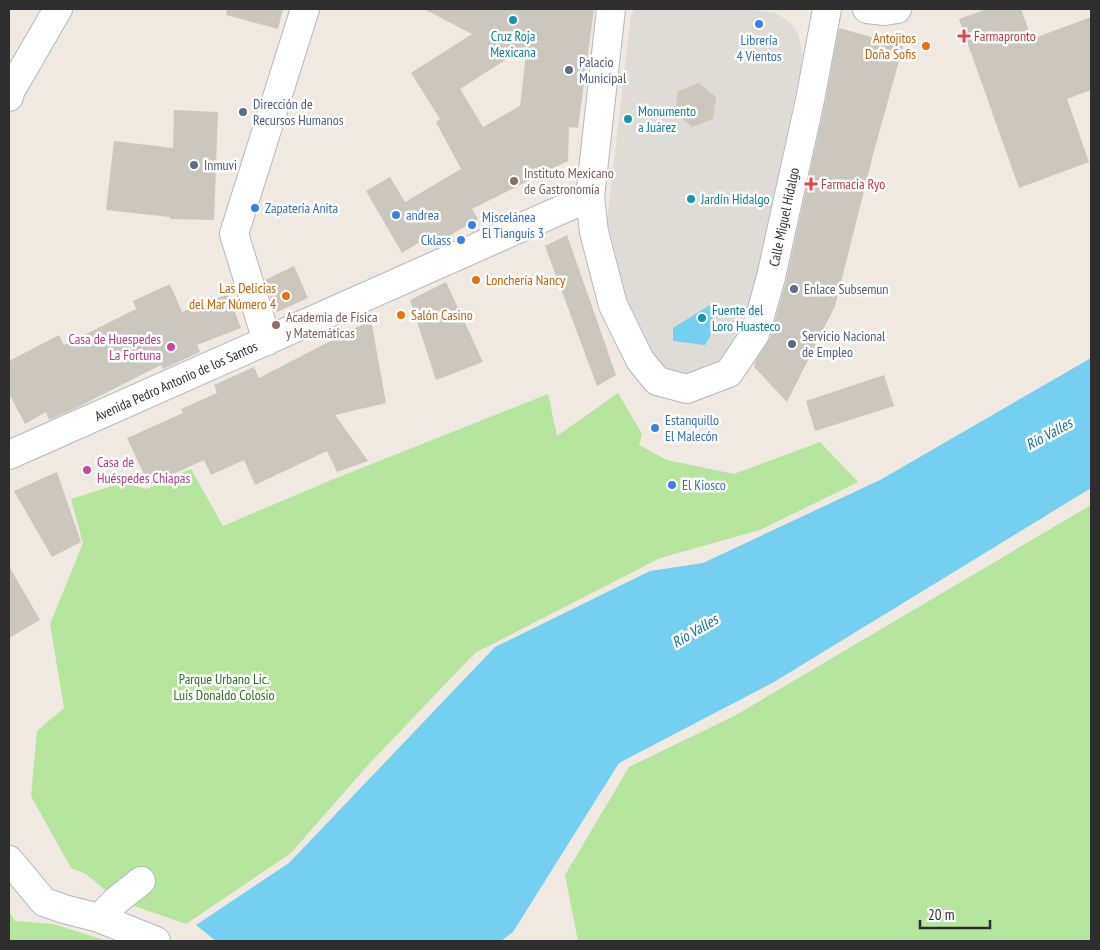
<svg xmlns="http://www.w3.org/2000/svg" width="1100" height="950" font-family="'PT Sans Narrow',sans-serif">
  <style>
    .green { fill: #b6e59e }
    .plaza { fill: #dfdcd8 }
    .water { fill: #75cff0 }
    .building { fill: #cbc7bf; fill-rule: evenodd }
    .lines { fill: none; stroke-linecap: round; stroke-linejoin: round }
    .minor-casing { stroke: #b4b7c1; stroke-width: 30 }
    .minor { stroke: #fff; stroke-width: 28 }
    .culture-dot { fill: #0f9aa8; stroke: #fff; stroke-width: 2 }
    .shop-dot { fill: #3f7fe0; stroke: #fff; stroke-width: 2 }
    .health-dot { fill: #e0444e; stroke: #fff; stroke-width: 2 }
    .food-dot { fill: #e8710a; stroke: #fff; stroke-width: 2 }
    .service-dot { fill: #5c6f8a; stroke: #fff; stroke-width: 2 }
    .education-dot { fill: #8d6e63; stroke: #fff; stroke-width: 2 }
    .hotel-dot { fill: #d1479c; stroke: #fff; stroke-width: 2 }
    .labels { text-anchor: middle; stroke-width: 5; stroke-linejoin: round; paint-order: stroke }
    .culture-label { font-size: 14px; fill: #0d838f; stroke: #fff; text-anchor: start }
    .health-label { font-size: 14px; fill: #be3a42; stroke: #fff; text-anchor: start }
    .food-label { font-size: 14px; fill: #c56008; stroke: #fff; text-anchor: end }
    .shop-label { font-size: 14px; fill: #366cbe; stroke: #fff; text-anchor: start }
    .service-label { font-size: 14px; fill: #4e5e75; stroke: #fff; text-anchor: start }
    .education-label { font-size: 14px; fill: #785e54; stroke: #fff; text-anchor: start }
    .street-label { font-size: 14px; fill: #2e2e2e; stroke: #fff }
    .hotel-label { font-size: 14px; fill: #b23c85; stroke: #fff; text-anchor: end }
    .park-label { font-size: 14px; fill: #2c6e1b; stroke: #fff }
    .water-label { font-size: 15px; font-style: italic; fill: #0d6fa3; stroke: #fff }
  </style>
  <rect width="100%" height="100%" fill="#efe9e1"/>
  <path class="green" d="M618 393 642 434 639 445 667 460 734 474 820 442 858 482 760 530 660 558 475 653 368 765 291 853 186 924 117 900 86 874 71 868 31 796 37 731 64 708 50 624 83 543 71 499 122 483 147 489 191 469 223 526 329 481 548 394 557 436Z
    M1091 505V941H578L565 875 629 767 736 715Z
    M9 911 15 921 53 924 108 941H9Z"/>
  <path class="plaza" d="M636 9H744L776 13 793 25 798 34 803 58 756 279 739 338 733 355 703 378 664 376 646 349 626 296 607 220 631 14Z"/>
  <path class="water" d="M710 305 717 307 710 337 705 345 673 341V328Z
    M1091 358V488L774 682 619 763 513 932 501 941H216L196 925 289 863 495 647 650 571 703 563 880 480Z"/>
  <path class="building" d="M227 9H283L278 29 226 15Z
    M424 9H594L578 128 569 127 568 161 472 209 478 219 432 246 428 237 402 253 366 191 390 177 405 202 461 169 436 122 440 119 411 73 472 34ZM527 46 520 106 483 127 460 89Z
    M987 9H1021L1032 39 1091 17V90L1067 99 1089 162 1019 188 959 19Z
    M839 28 903 46 873 155 835 306 787 402 754 367 755 362 770 338 786 281 825 103Z
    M699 83 716 97 713 119 692 127 675 113 678 91Z
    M174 110 218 112 214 220 170 219V217L106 210 114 141 173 148Z
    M567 235 616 375 597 386 545 246Z
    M294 266 308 298 277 312 268 292 265 280Z
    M446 282 483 362 436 380 410 300Z
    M170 284 182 312 228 294 241 328 197 345 200 352 163 369 161 365 74 409 49 420 46 412 25 424 9 394V361L59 335 64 345 136 309 133 301Z
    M371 320 386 403 335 415 368 461 337 472 327 451 255 485 244 460 211 475 204 460 149 485 127 438 183 413 181 409 217 393 214 385 254 367 259 378Z
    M884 375 894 406 815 431 806 401Z
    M57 472 81 542 52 557 14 491Z
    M9 566 40 620 9 638Z"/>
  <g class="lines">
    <g class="minor-casing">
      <path id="minor" d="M611 9 590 197 594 232 613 305 640 360 657 381 687 389 729 373 755 334 771 277 810 100 827 9
        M867 9 885 11 897 9
        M9 97 11 90 58 9
        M267 341 234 234 305 9
        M9 455 590 197
        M9 860 44 902 64 909 99 918 156 941
        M99 918 117 900 141 881"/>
    </g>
    <use href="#minor" class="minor"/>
  </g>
  <g class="culture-dot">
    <circle cx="513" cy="20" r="5"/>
    <circle cx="628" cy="119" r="5"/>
    <circle cx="691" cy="199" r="5"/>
    <circle cx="702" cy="318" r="5"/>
  </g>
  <g class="shop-dot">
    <circle cx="759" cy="24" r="5"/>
    <circle cx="255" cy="208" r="5"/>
    <circle cx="396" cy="215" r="5"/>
    <circle cx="472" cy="225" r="5"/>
    <circle cx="461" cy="240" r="5"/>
    <circle cx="655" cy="428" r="5"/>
    <circle cx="672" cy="485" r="5"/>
  </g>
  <g class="health-dot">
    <path d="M961.5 28.5h5v5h5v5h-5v5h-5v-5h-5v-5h5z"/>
    <path d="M808.5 176.5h5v5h5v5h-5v5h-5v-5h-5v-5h5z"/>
  </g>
  <g class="food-dot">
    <circle cx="926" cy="46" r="5"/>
    <circle cx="476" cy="280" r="5"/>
    <circle cx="286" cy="296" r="5"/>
    <circle cx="401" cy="315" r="5"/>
  </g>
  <g class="service-dot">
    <circle cx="569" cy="70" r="5"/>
    <circle cx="243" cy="112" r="5"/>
    <circle cx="194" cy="165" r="5"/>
    <circle cx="794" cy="289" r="5"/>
    <circle cx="792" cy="344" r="5"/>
  </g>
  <g class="education-dot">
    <circle cx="514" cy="181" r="5"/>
    <circle cx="276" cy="325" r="5"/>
  </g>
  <g class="hotel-dot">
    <circle cx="171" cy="347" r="5"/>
    <circle cx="87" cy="470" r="5"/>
  </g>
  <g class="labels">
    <g class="culture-label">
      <text x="513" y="41" text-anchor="middle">Cruz Roja<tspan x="513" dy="16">Mexicana</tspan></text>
      <text x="638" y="116">Monumento<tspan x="638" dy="16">a Juárez</tspan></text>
      <text x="701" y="204">Jardín Hidalgo</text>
      <text x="712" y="315">Fuente del<tspan x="712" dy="16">Loro Huasteco</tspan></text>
    </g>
    <g class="health-label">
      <text x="974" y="41">Farmapronto</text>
      <text x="821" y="189">Farmacia Ryo</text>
    </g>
    <g class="food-label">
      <text x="916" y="43">Antojitos<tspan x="916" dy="16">Doña Sofis</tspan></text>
      <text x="486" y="285" text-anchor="start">Lonchería Nancy</text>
      <text x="276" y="293">Las Delicias<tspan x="276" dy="16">del Mar Número 4</tspan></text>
      <text x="411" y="320" text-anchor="start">Salón Casino</text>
    </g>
    <g class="shop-label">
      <text x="759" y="45" text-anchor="middle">Librería<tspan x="759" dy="16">4 Vientos</tspan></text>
      <text x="265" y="213">Zapatería Anita</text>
      <text x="406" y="220">andrea</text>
      <text x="482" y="222">Miscelánea<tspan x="482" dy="16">El Tianguis 3</tspan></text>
      <text x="451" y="245" text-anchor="end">Cklass</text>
      <text x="665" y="425">Estanquillo<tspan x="665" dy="16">El Malecón</tspan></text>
      <text x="682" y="490">El Kiosco</text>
    </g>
    <g class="service-label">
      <text x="579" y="67">Palacio<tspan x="579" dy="16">Municipal</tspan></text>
      <text x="253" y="109">Dirección de<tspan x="253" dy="16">Recursos Humanos</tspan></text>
      <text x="204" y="170">Inmuvi</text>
      <text x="804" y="294">Enlace Subsemun</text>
      <text x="802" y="341">Servicio Nacional<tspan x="802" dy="16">de Empleo</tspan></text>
    </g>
    <g class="education-label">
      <text x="524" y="178">Instituto Mexicano<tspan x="524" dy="16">de Gastronomía</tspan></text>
      <text x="286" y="322">Academia de Física<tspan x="286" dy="16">y Matemáticas</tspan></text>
    </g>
    <g class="street-label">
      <text transform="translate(784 217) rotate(-78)" y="5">Calle Miguel Hidalgo</text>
      <text transform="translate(176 381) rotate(-24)" y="5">Avenida Pedro Antonio de los Santos</text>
    </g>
    <g class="hotel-label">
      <text x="161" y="344">Casa de Huespedes<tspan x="161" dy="16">La Fortuna</tspan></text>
      <text x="97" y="467" text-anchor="start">Casa de<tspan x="97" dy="16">Huéspedes Chiapas</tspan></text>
    </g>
    <g class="park-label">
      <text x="224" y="684">Parque Urbano Lic.<tspan x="224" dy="16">Luis Donaldo Colosio</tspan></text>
    </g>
    <g class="water-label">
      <text transform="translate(1049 434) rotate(-29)" y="5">Río Valles</text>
      <text transform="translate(695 631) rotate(-31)" y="5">Río Valles</text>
    </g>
  </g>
  <rect width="1100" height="950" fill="none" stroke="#2e2e2e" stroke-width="20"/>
  <path d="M920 920v8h70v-8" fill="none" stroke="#2e2e2e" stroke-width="2.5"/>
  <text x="928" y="920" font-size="15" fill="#2e2e2e" stroke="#ffffff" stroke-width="4" paint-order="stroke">20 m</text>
</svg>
